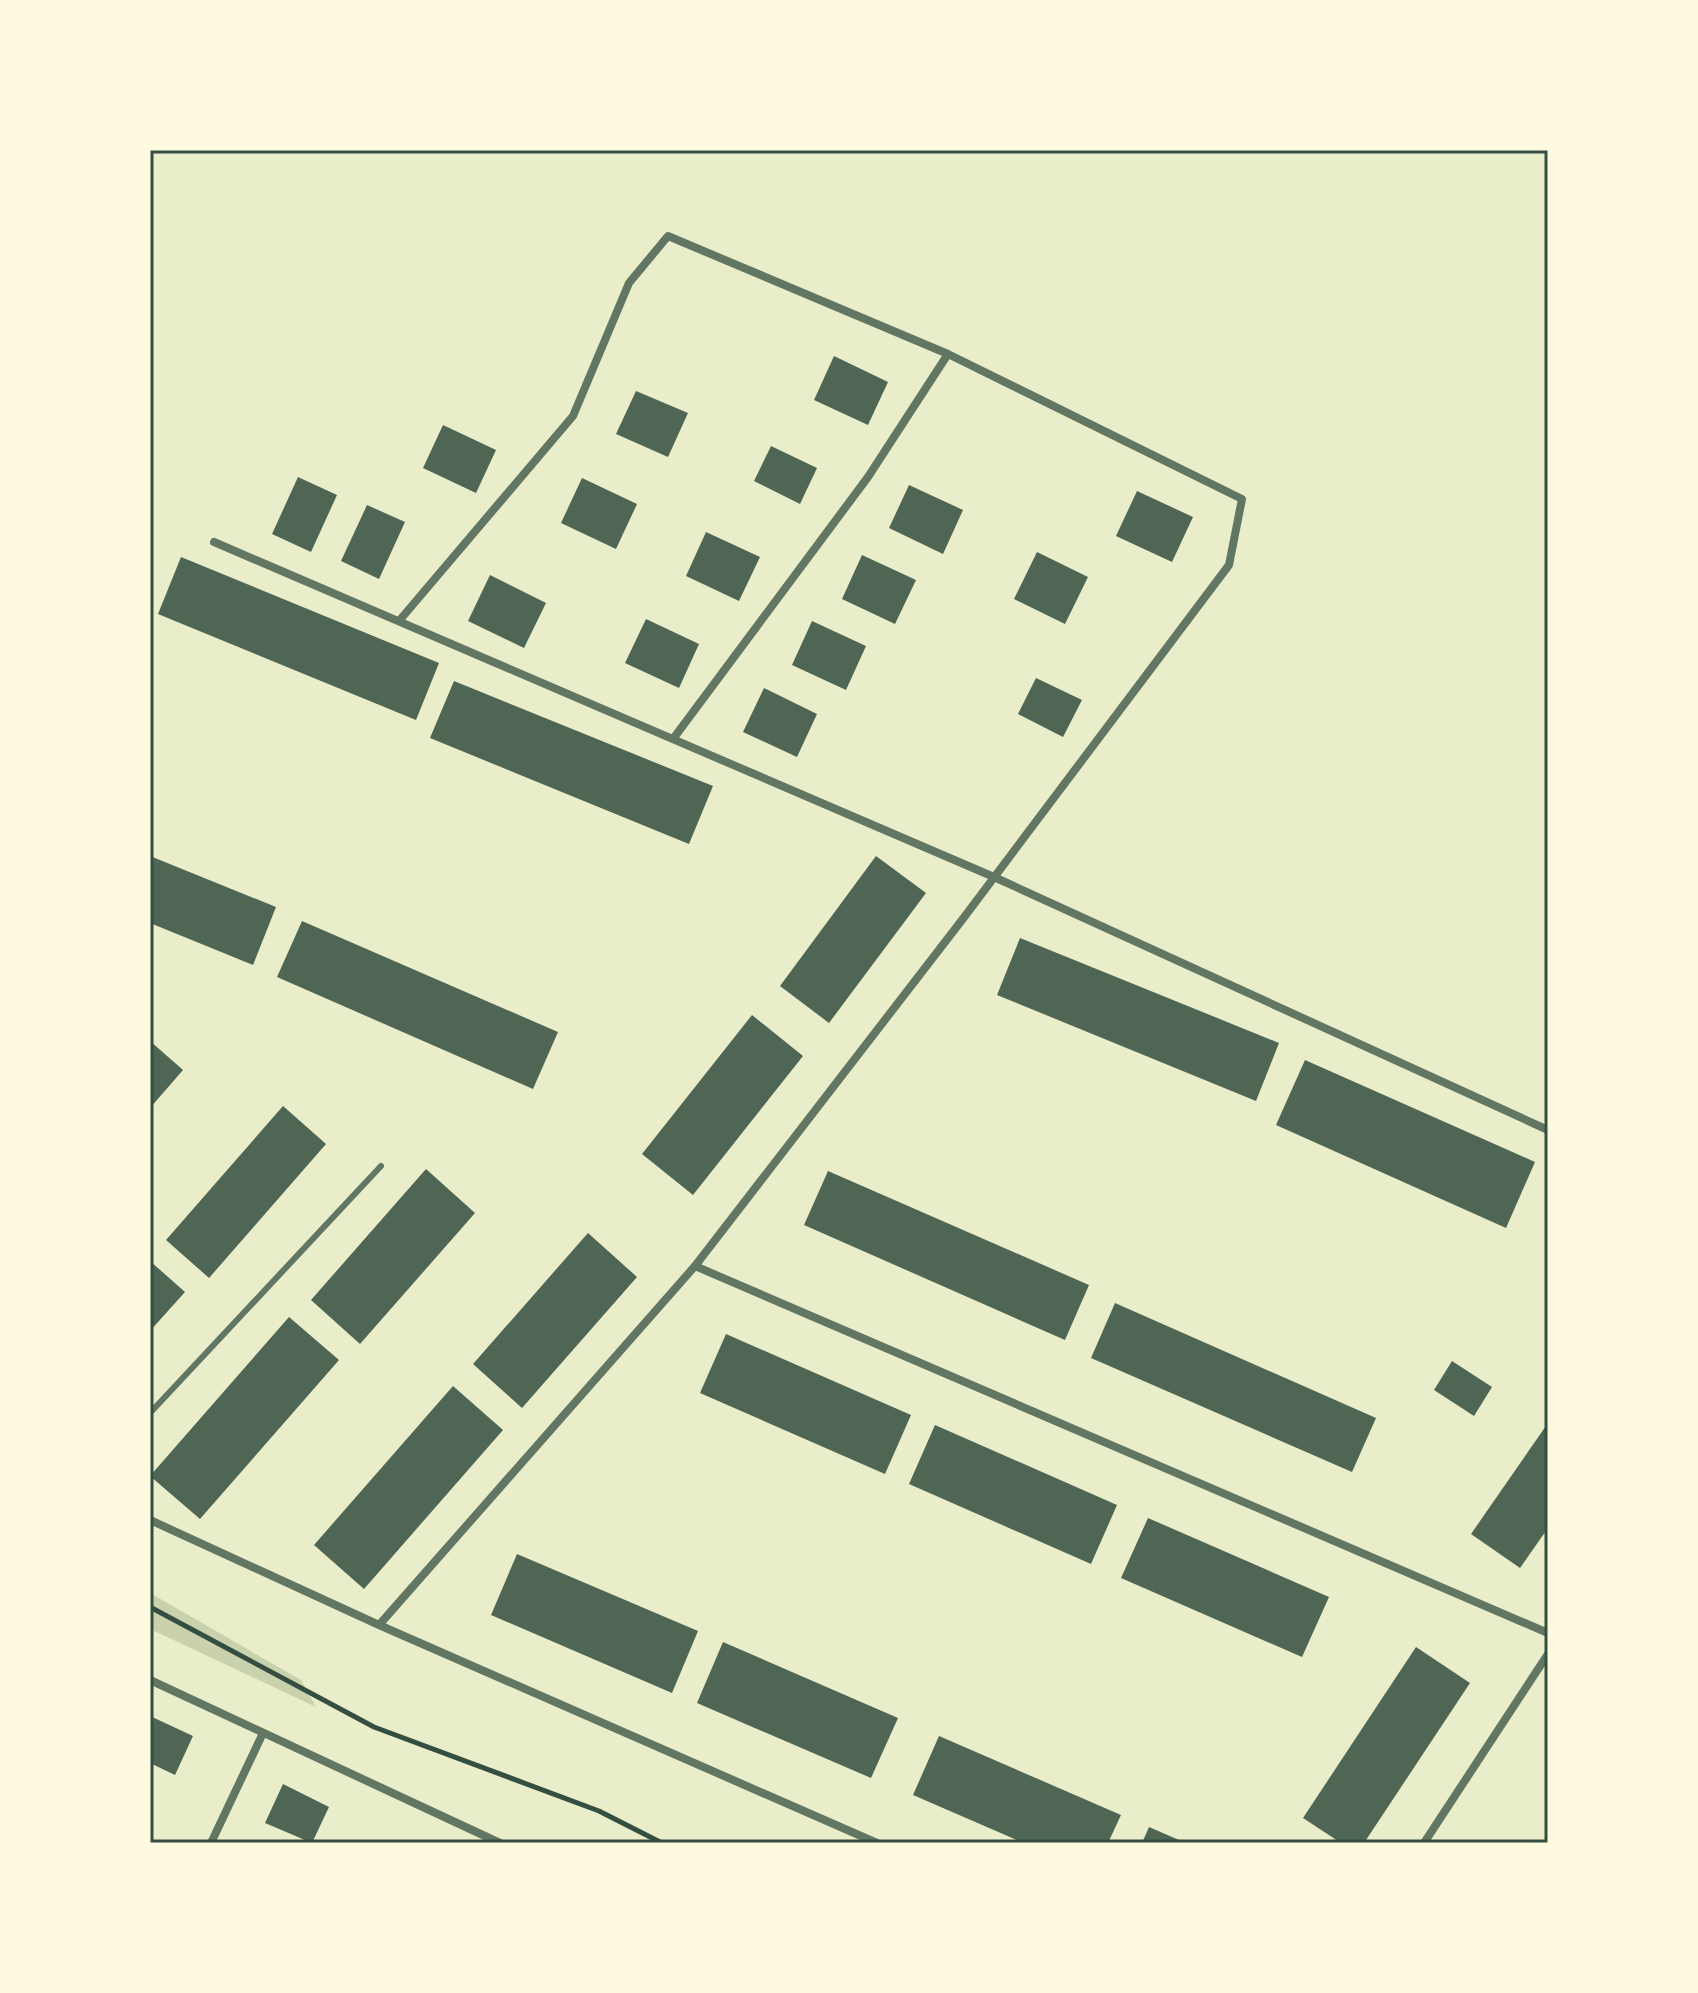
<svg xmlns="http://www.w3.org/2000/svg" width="1698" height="1993" font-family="'Open Sans',sans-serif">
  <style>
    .green { fill: #cad2ad }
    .building { fill: #4f6655 }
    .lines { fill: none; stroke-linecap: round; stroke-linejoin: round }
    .path { stroke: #344e41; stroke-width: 5 }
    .service { stroke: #617663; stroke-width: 6 }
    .minor { stroke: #617663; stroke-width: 8 }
    .neatline { fill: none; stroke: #344e41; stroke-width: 3 }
  </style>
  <rect width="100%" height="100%" fill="#e9edc9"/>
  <path class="green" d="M150 1593 301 1680 316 1707 150 1629Z"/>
  <path class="building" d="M834 356 888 382 868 425 814 400Z
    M636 391 688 413 668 457 616 434Z
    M443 425 496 450 476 493 423 468Z
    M771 446 817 468 800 504 754 481Z
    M298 477 337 495 311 552 272 534Z
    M582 478 637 504 616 549 561 523Z
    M909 485 963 510 943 554 889 528Z
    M1137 491 1193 517 1172 562 1116 536Z
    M367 505 405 522 379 579 341 561Z
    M706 532 760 557 739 601 686 576Z
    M1037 552 1088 577 1065 624 1014 599Z
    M862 555 916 580 895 624 842 599Z
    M181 557 439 663 416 720 158 614Z
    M490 575 546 603 524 648 468 621Z
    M646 619 699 644 679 688 625 663Z
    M812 621 866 646 846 690 792 665Z
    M1036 678 1082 700 1063 737 1018 714Z
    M454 681 713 786 689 844 430 738Z
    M764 688 817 714 797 757 743 732Z
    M150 856 276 907 253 965 150 923Z
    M876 856 926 893 829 1023 780 986Z
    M302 921 558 1032 533 1089 277 977Z
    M1020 938 1279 1043 1256 1101 997 995Z
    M752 1015 803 1056 693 1195 642 1154Z
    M150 1041 183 1070 150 1108Z
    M1305 1060 1535 1162 1506 1228 1276 1125Z
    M283 1106 326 1144 209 1278 166 1240Z
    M426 1169 475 1213 360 1344 311 1300Z
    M828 1171 1089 1285 1065 1340 804 1225Z
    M588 1233 637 1277 522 1408 473 1364Z
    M150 1261 185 1292 150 1331Z
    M1115 1303 1376 1418 1352 1472 1091 1358Z
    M289 1317 339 1360 200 1519 150 1476Z
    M726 1334 911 1415 885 1474 700 1393Z
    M1452 1361 1492 1387 1474 1416 1434 1390Z
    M453 1386 503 1430 364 1589 314 1545Z
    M1548 1423V1528L1520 1568 1471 1534Z
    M935 1425 1117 1505 1091 1564 909 1484Z
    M1148 1518 1329 1597 1302 1657 1121 1578Z
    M517 1554 698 1631 672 1693 491 1615Z
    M723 1642 898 1718 871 1778 697 1703Z
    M1416 1647 1470 1683 1364 1843H1341L1303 1818Z
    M150 1716 193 1736 175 1775 150 1763Z
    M939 1736 1121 1815 1108 1843H1024L913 1795Z
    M283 1784 329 1807 312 1843 265 1823Z
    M1149 1827 1186 1843H1142Z"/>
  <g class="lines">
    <path class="path" d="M150 1607 374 1727 599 1811 662 1843"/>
    <path class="service" d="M150 1413 381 1166"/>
    <path class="minor" d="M214 542 994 877 1548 1130
      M399 621 573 416 629 283 668 236 948 354
      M695 1266 1548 1633
      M150 1520 379 1625 877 1843
      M379 1625 695 1266 962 920 1229 565 1242 499 948 354 868 477 673 739
      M150 1680 500 1843
      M211 1843 263 1733
      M1424 1843 1548 1654"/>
  </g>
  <rect width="1698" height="1993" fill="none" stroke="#fefae0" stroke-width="304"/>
  <rect x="152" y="152" width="1394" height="1689" class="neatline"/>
</svg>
